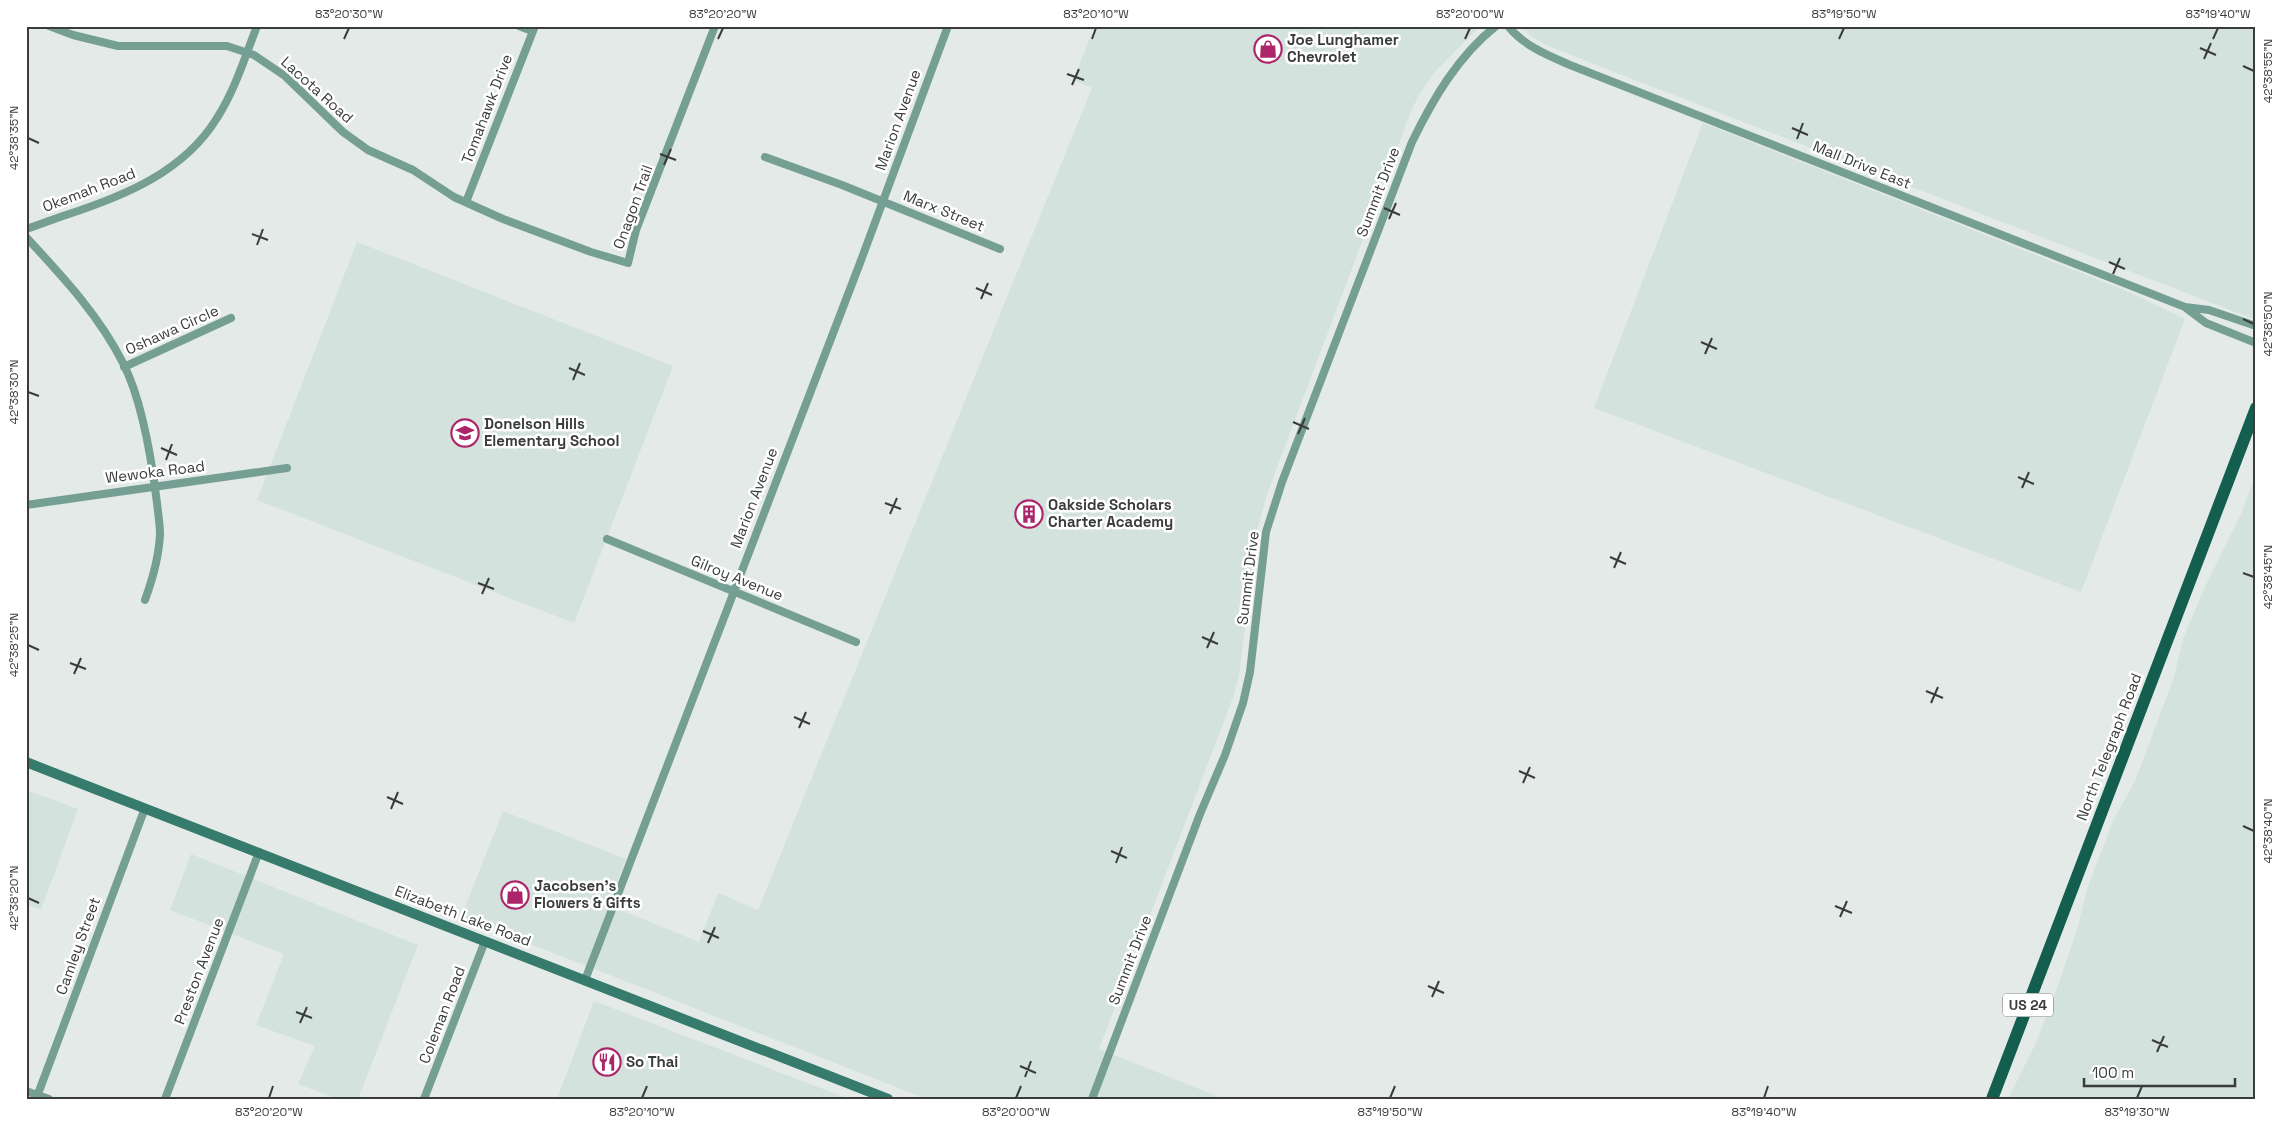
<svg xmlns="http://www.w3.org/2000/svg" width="2282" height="1125" font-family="'Space Grotesk',sans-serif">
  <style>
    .built { fill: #d3e2dd }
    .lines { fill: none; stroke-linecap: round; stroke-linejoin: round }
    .street { stroke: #759f93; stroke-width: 8 }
    .secondary { stroke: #367b6b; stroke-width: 10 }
    .primary { stroke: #145e4f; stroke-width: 12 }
    .ticks { fill: none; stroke: #3a3c3b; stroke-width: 2 }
    .labels { text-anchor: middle; stroke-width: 5; stroke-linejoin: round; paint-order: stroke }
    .shield { fill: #fff; stroke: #757676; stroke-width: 1 }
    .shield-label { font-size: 14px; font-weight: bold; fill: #3a3c3b }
    .poi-label { font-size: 15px; font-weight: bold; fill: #3a3c3b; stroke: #fff; text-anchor: start }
    .street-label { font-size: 15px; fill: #3a3c3b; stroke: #fff }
    .neatline { fill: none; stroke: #3a3c3b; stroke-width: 2 }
    .ticks-label { font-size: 12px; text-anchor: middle; fill: #3a3c3b }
  </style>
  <rect width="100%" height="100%" fill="#e4eae8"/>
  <path class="built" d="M1095 26H1480L1434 73 1420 93 1412 109 1266 497 1257 531 1239 676 1234 695 1099 1049 1224 1099H927L461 917 503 811 626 859 608 905 699 942 718 893 758 910 1092 88 1073 80Z
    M1520 26H2256V320L1604 68 1544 44 1531 36Z
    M1703 123 2127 291 2185 319 2081 592 1594 408Z
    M357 242 673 366 574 623 257 500Z
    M2256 474V1099H2008L2035 1045 2056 991 2077 930 2087 889 2113 821 2135 781 2174 677 2183 639 2204 589 2241 514Z
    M26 790 78 809 41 910 26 904Z
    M191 854 418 945 358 1099H337L298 1084 315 1046 256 1025 284 954 170 910Z
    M594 1001 849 1099H557Z"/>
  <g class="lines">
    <path class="street" d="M49 26 73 35 118 46H227L254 55 285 76 343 132 368 150 413 170 454 197 503 219 591 252 628 263 636 230 715 26
      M519 26 532 31
      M1508 26C1524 46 1547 55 1570 65L2185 307 2209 310 2256 326
      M765 157 842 185 1000 249
      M466 202 535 26
      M26 229C40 225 53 219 66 215 124 196 184 172 217 118 235 90 245 57 257 26
      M26 237C62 276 99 315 123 363 142 400 152 462 157 503 158 513 160 524 160 534 159 557 153 578 145 600
      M2186 308 2206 323 2256 343
      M124 367 231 318
      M26 505 287 468
      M607 539 856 642
      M585 980 860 263 948 26
      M26 1091 49 1099
      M38 1094 145 808
      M165 1099 259 852
      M424 1099 485 941
      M1092 1099 1200 814 1225 755 1243 703 1250 672 1266 532 1282 482 1412 142C1433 99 1458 56 1496 26"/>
    <path class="secondary" d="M26 762 888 1099"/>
    <path class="primary" d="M1992 1099 2256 408"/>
  </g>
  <path class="ticks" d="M344 39 349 28M718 39 723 28M1092 39 1096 28M1465 39 1470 28M1839 39 1844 28M2213 39 2218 28M2200 48 2216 55M2204 59 2211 43M2243 66 2254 71M1067 74 1084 80M1072 85 1079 69M1792 128 1808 135M28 138 39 143M1797 139 1803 123M660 154 676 160M664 165 671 149M1384 208 1400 215M1389 219 1396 203M252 234 268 240M257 245 263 229M2109 262 2125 269M2113 274 2120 258M976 288 992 295M981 299 988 283M2243 319 2254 324M1701 342 1717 349M1705 354 1712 338M569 368 585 375M573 380 580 363M28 392 39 396M1293 422 1309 429M1298 434 1305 418M161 448 177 455M166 460 172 444M2018 477 2034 484M2022 488 2029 472M885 503 901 509M890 514 897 498M1610 557 1626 564M1614 568 1621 552M2243 573 2254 577M478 583 494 589M482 594 489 578M1202 637 1218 644M28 645 39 650M1207 648 1214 632M70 663 86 669M74 674 81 658M1926 691 1943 698M1931 703 1938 687M794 717 810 724M799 728 806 712M1519 771 1535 778M1523 783 1530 767M387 797 403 804M391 809 398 792M2243 826 2254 831M1111 851 1127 858M1116 863 1122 847M28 898 39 903M1835 906 1852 913M1840 917 1847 901M703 931 719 938M708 943 715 927M1428 986 1444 993M1432 997 1439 981M296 1012 312 1018M300 1023 307 1007M2152 1040 2168 1047M2157 1052 2164 1036M1020 1066 1036 1073M1025 1077 1031 1061M269 1098 273 1086M642 1098 647 1086M1016 1098 1021 1086M1390 1098 1395 1086M1764 1098 1768 1086M2137 1098 2142 1086"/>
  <defs>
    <g id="shop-ring" transform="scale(1.4375)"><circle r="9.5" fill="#fff" stroke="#ad2569" stroke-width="1.5"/><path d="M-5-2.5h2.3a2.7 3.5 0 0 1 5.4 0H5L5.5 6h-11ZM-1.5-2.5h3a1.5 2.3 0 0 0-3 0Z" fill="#ad2569"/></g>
    <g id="school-ring" transform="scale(1.4375)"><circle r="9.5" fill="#fff" stroke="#ad2569" stroke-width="1.5"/><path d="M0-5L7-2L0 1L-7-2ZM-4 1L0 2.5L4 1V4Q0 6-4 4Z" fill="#ad2569"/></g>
    <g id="building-ring" transform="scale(1.4375)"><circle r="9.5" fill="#fff" stroke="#ad2569" stroke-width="1.5"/><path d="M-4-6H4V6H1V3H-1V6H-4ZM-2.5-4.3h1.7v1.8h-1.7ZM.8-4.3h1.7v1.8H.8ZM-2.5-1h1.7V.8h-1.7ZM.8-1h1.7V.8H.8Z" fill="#ad2569"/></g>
    <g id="restaurant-ring" transform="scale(1.4375)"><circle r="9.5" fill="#fff" stroke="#ad2569" stroke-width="1.5"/><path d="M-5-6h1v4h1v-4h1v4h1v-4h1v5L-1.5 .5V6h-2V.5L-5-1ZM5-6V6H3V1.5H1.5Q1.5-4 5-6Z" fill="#ad2569"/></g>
  </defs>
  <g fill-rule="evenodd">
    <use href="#shop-ring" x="1268" y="49"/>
    <use href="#school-ring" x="465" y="433"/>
    <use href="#building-ring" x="1029" y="514"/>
    <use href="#shop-ring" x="515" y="895"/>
    <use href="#restaurant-ring" x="607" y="1062"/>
  </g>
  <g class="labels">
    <rect class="shield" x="2003" y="993.5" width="50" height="23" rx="4"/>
    <g class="shield-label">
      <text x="2028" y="1010">US 24</text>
    </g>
    <g class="poi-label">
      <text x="1287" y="45">Joe Lunghamer<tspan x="1287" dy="17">Chevrolet</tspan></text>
      <text x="484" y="429">Donelson Hills<tspan x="484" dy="17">Elementary School</tspan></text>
      <text x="1048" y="510">Oakside Scholars<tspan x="1048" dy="17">Charter Academy</tspan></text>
      <text x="534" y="891">Jacobsen's<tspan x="534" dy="17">Flowers &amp; Gifts</tspan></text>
      <text x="626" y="1067">So Thai</text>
    </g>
    <g class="street-label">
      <text transform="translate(317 90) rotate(42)" y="5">Lacota Road</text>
      <text transform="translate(487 109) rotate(-69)" y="5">Tomahawk Drive</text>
      <text transform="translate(898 120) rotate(-70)" y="5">Marion Avenue</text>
      <text transform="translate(1862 165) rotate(22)" y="5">Mall Drive East</text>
      <text transform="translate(89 190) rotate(-21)" y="5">Okemah Road</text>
      <text transform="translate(1378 192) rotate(-69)" y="5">Summit Drive</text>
      <text transform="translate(633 207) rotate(-70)" y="5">Onagon Trail</text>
      <text transform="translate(944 211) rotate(22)" y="5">Marx Street</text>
      <text transform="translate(172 330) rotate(-24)" y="5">Oshawa Circle</text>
      <text transform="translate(155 472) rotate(-7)" y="5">Wewoka Road</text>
      <text transform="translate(754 498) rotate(-69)" y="5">Marion Avenue</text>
      <text transform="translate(737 578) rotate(22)" y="5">Gilroy Avenue</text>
      <text transform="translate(1248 578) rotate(-83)" y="5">Summit Drive</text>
      <text transform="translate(2109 747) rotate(-69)" y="5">North Telegraph Road</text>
      <text transform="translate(463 916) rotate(21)" y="5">Elizabeth Lake Road</text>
      <text transform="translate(78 946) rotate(-70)" y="5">Camley Street</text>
      <text transform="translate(1130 960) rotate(-69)" y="5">Summit Drive</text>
      <text transform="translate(199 971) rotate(-69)" y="5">Preston Avenue</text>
      <text transform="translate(442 1015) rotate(-69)" y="5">Coleman Road</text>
    </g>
  </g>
  <rect width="2282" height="1125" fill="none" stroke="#ffffff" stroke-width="55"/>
  <path d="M2084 1078v8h151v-8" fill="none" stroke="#3a3c3b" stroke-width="2.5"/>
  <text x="2092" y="1078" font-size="15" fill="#3a3c3b" stroke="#ffffff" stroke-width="4" paint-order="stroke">100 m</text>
  <rect x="28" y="28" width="2226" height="1070" class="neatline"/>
  <g class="ticks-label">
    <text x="349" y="18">83°20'30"W</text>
    <text x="723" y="18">83°20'20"W</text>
    <text x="1096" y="18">83°20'10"W</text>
    <text x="1470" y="18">83°20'00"W</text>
    <text x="1844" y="18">83°19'50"W</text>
    <text x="2218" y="18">83°19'40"W</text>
    <text transform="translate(2268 71) rotate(-90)" y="4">42°38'55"N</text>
    <text transform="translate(14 138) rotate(-90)" y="4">42°38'35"N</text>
    <text transform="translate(2268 324) rotate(-90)" y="4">42°38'50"N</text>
    <text transform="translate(14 392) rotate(-90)" y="4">42°38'30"N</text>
    <text transform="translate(2268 577) rotate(-90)" y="4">42°38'45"N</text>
    <text transform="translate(14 645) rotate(-90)" y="4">42°38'25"N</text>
    <text transform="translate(2268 831) rotate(-90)" y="4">42°38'40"N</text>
    <text transform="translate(14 898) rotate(-90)" y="4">42°38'20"N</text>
    <text x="269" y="1116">83°20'20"W</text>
    <text x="642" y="1116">83°20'10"W</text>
    <text x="1016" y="1116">83°20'00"W</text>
    <text x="1390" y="1116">83°19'50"W</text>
    <text x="1764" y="1116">83°19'40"W</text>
    <text x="2137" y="1116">83°19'30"W</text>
  </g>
</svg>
